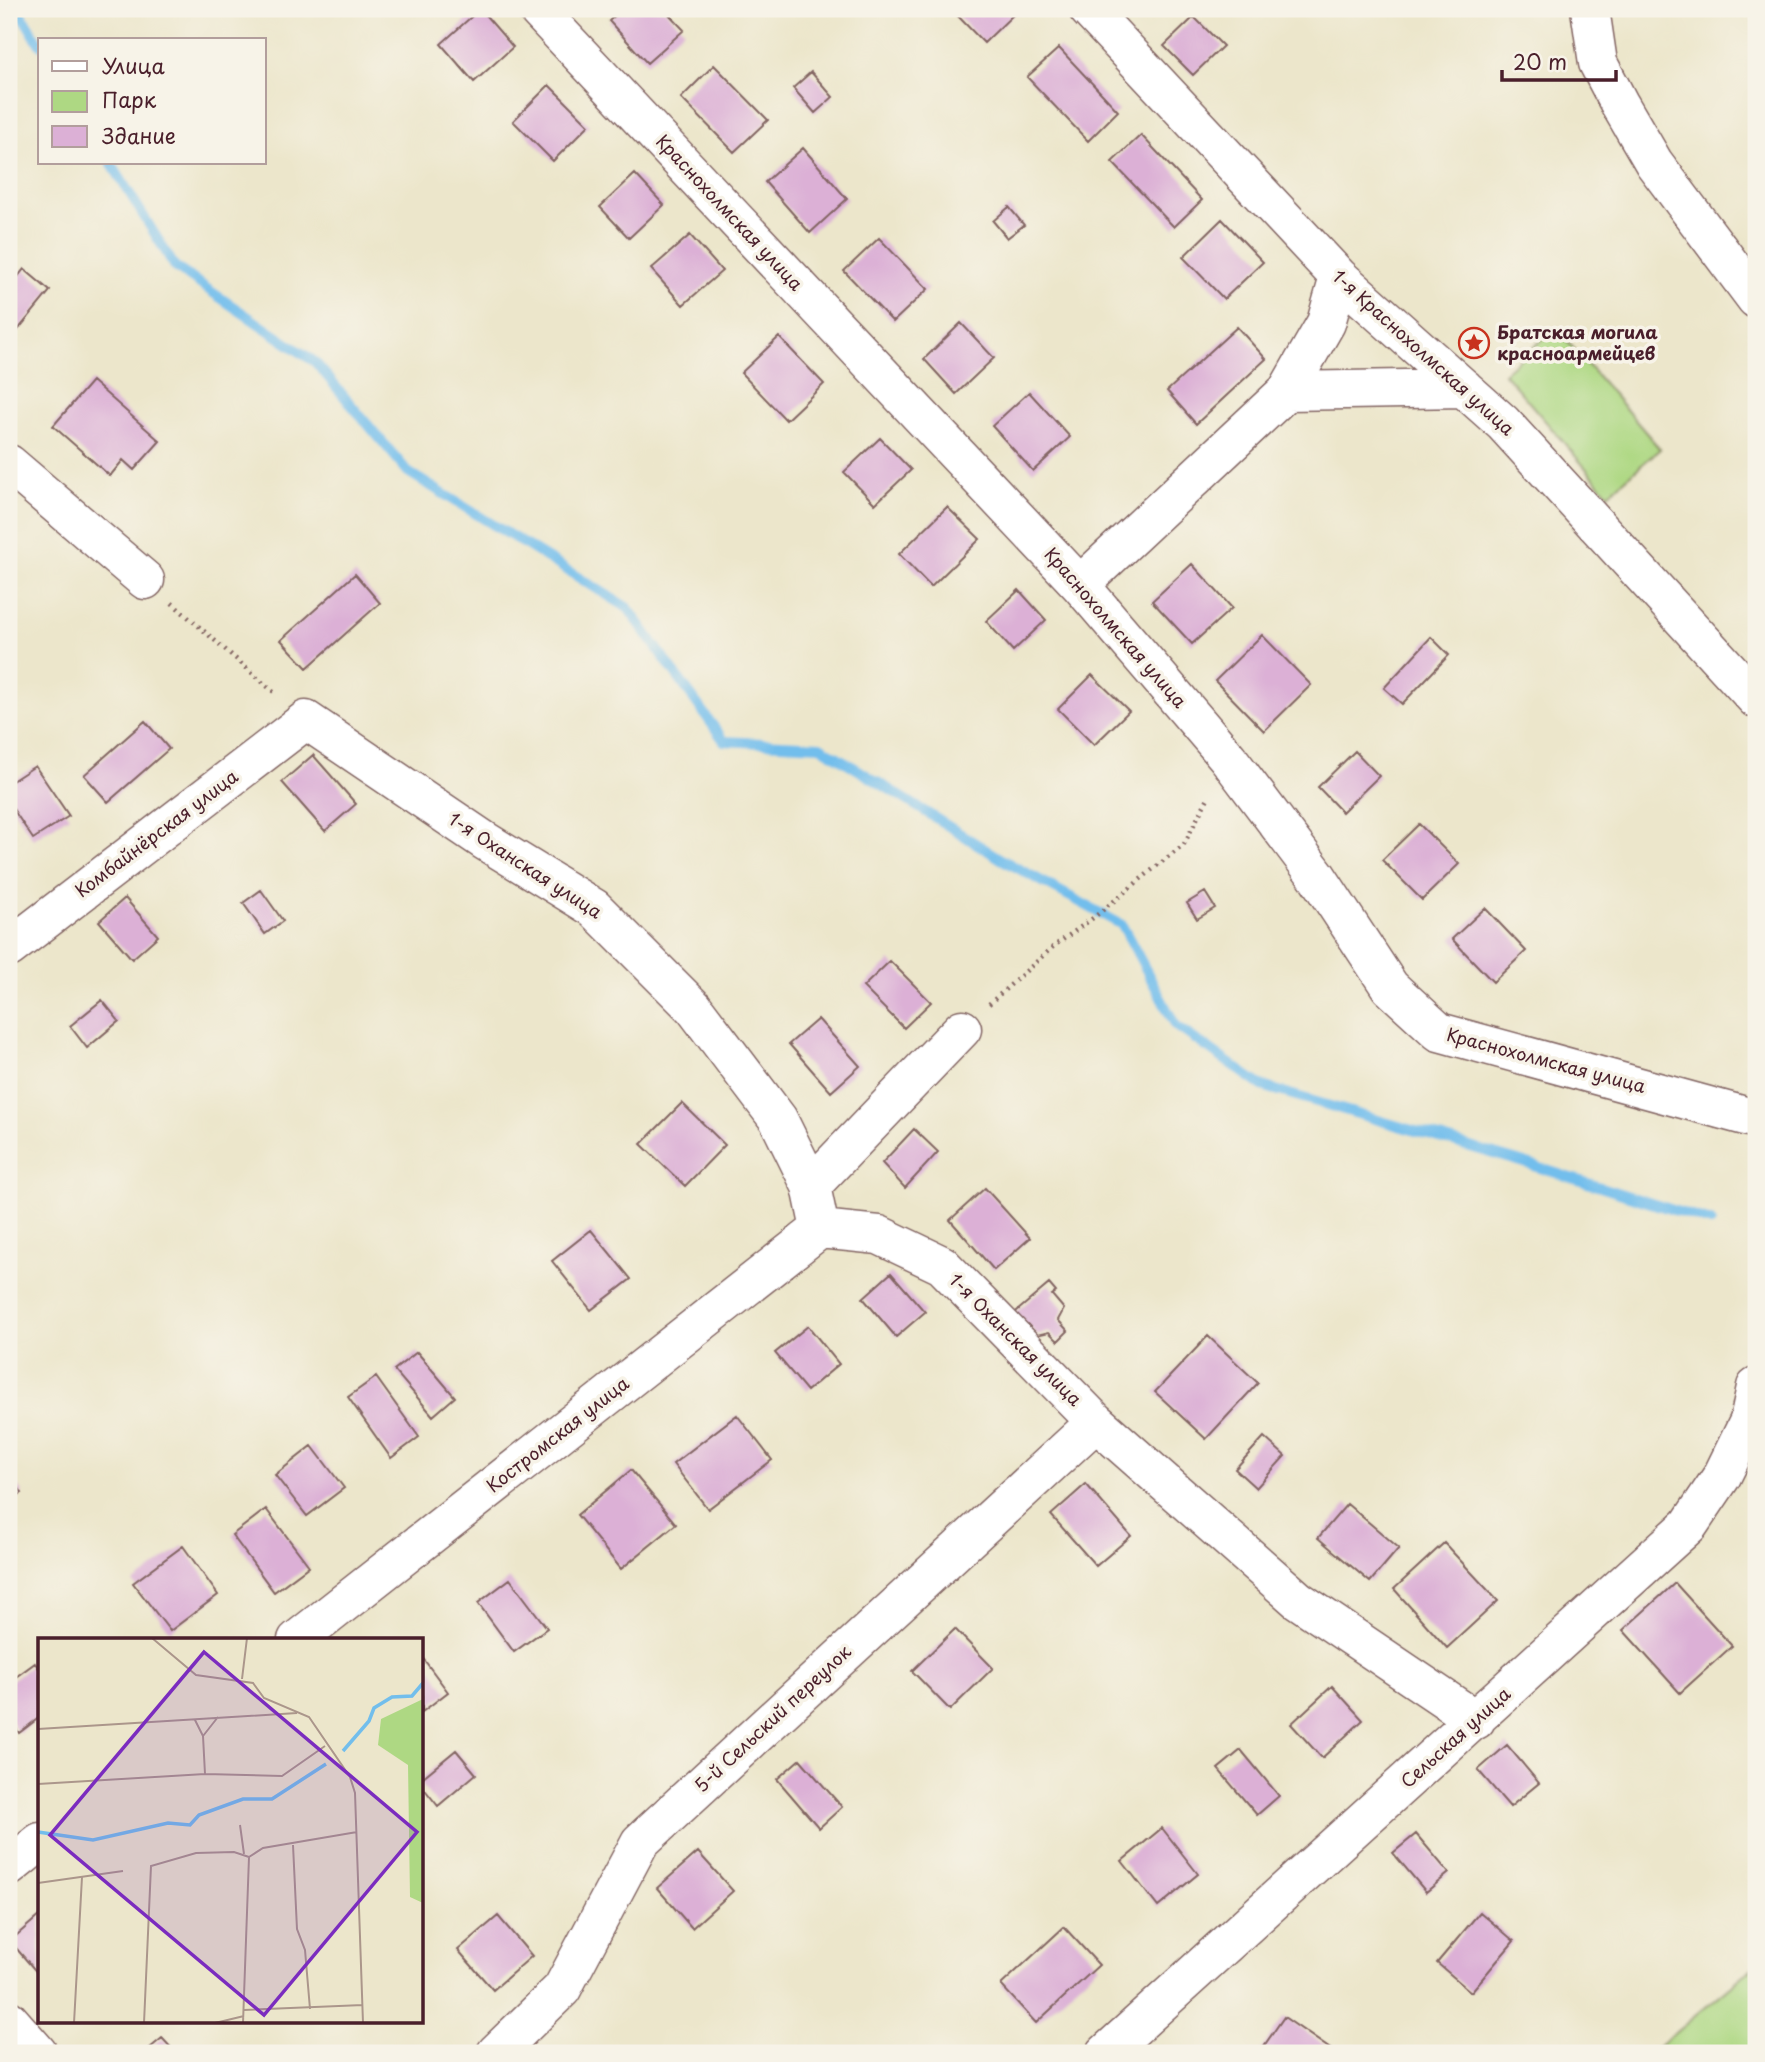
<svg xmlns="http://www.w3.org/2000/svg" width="1765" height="2062" font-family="'Playpen Sans',sans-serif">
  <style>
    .green { fill: #aed883; stroke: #7c7c57; stroke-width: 2 }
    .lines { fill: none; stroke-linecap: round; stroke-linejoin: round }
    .stream { stroke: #72beec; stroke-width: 10 }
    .building { fill: #dcb0d6 }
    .minor-casing { stroke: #836563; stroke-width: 41 }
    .path { stroke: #836563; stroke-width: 4.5; stroke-dasharray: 2 5; stroke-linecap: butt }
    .minor { stroke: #fff; stroke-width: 38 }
    .labels { text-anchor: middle; stroke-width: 7; stroke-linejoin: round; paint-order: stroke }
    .street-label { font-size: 18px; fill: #4a1f2b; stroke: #f7f3e8 }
    .poi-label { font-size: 18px; font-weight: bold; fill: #4a1f2b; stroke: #f7f3e8; text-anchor: start }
    .inset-river { fill: none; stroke: #72beec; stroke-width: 3.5 }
    .inset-road { fill: none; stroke: #ab968b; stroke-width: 2 }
    .view { fill: #7b2cbf; fill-opacity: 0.15; stroke: #7b2cbf; stroke-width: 3.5 }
    .inset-edge { fill: none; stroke: #4a1f2b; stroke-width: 3.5 }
  </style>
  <rect width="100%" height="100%" fill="#f7f3e8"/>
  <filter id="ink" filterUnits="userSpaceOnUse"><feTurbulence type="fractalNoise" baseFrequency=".0143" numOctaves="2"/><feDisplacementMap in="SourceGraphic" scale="14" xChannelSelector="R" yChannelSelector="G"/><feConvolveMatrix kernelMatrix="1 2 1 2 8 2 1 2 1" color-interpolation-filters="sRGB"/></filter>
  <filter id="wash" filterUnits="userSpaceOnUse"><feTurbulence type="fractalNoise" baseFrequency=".00686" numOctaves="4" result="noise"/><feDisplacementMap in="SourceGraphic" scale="28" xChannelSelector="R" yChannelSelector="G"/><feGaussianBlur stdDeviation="1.57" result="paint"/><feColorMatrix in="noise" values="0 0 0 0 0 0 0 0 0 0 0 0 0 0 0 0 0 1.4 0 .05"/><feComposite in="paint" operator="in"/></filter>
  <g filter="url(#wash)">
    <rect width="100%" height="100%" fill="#ece6cb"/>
    <path class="green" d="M1556 328 1660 449 1608 494 1504 373Z
      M1756 1965V2053H1651Z"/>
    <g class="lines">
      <path class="stream" d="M18 9 40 45
        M111 163 175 267 315 362 408 472 628 608 724 741 820 746 1001 859 1122 925 1176 1026 1262 1086 1518 1161 1711 1222"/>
    </g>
    <g id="blocks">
      <path class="building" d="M480 9 513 47 474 82 441 44Z
        M622 9H664L684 30 647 63 609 21Z
        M960 9H1017L1018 10 984 43 955 13Z
        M1194 17 1223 46 1193 75 1164 46Z
        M1059 48 1118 111 1088 141 1027 77Z
        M714 65 768 120 734 152 681 98Z
        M811 72 833 97 815 113 793 88Z
        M549 85 589 125 553 161 513 121Z
        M1141 135 1202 200 1174 227 1112 162Z
        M803 148 847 199 810 233 765 182Z
        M635 174 664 205 629 238 600 207Z
        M1009 207 1024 225 1007 238 993 221Z
        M1222 219 1263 262 1224 299 1183 257Z
        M690 235 722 271 683 305 651 269Z
        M879 238 928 289 893 322 844 271Z
        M24 269 50 291 9 341V288Z
        M961 323 994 358 956 394 924 359Z
        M1237 327 1266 359 1196 424 1167 391Z
        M779 337 824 384 786 420 741 373Z
        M92 381 160 441 134 470 123 460 110 476 53 426Z
        M1029 392 1070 437 1033 471 992 426Z
        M880 438 911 470 875 504 844 472Z
        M947 507 980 539 931 587 899 554Z
        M1192 564 1232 608 1192 644 1152 601Z
        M355 574 380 603 307 668 281 640Z
        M1019 590 1046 620 1013 651 986 621Z
        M1262 635 1311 685 1264 731 1215 681Z
        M1431 637 1449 655 1402 704 1384 688Z
        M1092 675 1129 711 1094 745 1058 709Z
        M145 721 169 749 108 802 84 775Z
        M1355 751 1379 776 1342 812 1318 787Z
        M313 755 356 804 325 831 282 782Z
        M35 766 69 816 33 839 9 803V783Z
        M1419 824 1459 864 1422 900 1382 860Z
        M261 890 283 921 265 934 243 903Z
        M1205 892 1215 908 1197 919 1187 903Z
        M125 898 158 936 132 959 99 921Z
        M1485 908 1526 951 1493 982 1452 939Z
        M890 961 931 1002 904 1028 863 987Z
        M102 1000 119 1021 87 1048 70 1026Z
        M818 1019 860 1066 831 1092 789 1044Z
        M682 1103 725 1145 685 1186 641 1144Z
        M914 1129 938 1152 905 1188 882 1163Z
        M985 1188 1030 1238 994 1270 950 1220Z
        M591 1230 631 1279 591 1310 552 1261Z
        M891 1273 925 1312 896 1337 863 1298Z
        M1049 1284 1056 1292 1052 1295 1064 1309 1058 1320 1068 1331 1058 1341 1049 1332 1037 1335 1028 1325 1022 1329 1011 1316Z
        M808 1326 839 1364 807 1391 775 1353Z
        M1208 1336 1258 1383 1206 1439 1155 1392Z
        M417 1352 455 1397 433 1416 394 1370Z
        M376 1377 419 1437 391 1458 348 1397Z
        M737 1415 772 1460 708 1509 673 1464Z
        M1264 1437 1285 1456 1256 1488 1235 1469Z
        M312 1446 344 1488 307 1516 275 1475Z
        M631 1470 676 1524 621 1569 577 1515Z
        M9 1474 22 1493 9 1502Z
        M1086 1484 1131 1536 1096 1566 1051 1515Z
        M1347 1504 1399 1548 1370 1582 1318 1538Z
        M266 1509 309 1566 274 1592 232 1535Z
        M1444 1543 1498 1601 1447 1648 1394 1589Z
        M183 1546 218 1595 170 1631 133 1583Z
        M510 1579 547 1628 514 1652 478 1603Z
        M1675 1583 1732 1646 1680 1693 1623 1630Z
        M955 1629 993 1668 950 1710 912 1671Z
        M422 1657 448 1692 422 1712Z
        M35 1663 40 1670V1717L19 1733 9 1719V1682Z
        M1332 1686 1363 1720 1322 1758 1291 1724Z
        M1507 1745 1539 1783 1510 1807 1478 1770Z
        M456 1750 476 1774 438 1806 422 1786V1778Z
        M1241 1750 1279 1796 1257 1815 1218 1769Z
        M800 1759 842 1807 819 1828 777 1779Z
        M1162 1828 1198 1874 1158 1907 1122 1861Z
        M1416 1834 1449 1873 1426 1892 1393 1853Z
        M698 1852 733 1891 692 1928 657 1888Z
        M1480 1912 1514 1941 1471 1992 1437 1963Z
        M40 1915V1976L10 1941Z
        M498 1916 532 1956 493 1990 458 1950Z
        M1064 1927 1099 1965 1036 2023 1001 1985Z
        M1284 2017 1336 2053H1259Z
        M162 2038 176 2053H144Z"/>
    </g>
  </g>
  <g filter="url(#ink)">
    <use href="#blocks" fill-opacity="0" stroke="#836563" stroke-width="2"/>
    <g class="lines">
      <g class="minor-casing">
        <path id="minor" d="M537 9 1080 585 1228 758 1317 876 1390 987 1439 1032 1756 1119
          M1088 9 1339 277 1503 423 1756 699
          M1590 9 1598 63 1619 103 1654 163 1756 299
          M1287 391 1464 388
          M9 464 145 580
          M1080 585 1287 391 1326 323 1339 277
          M9 948 306 720 485 841 594 908 694 1008 778 1119 811 1186 820 1229
          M811 1186 962 1029
          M820 1229 879 1235 942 1265 1096 1422 1298 1600 1476 1720
          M297 1640 820 1229
          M9 1867 40 1842
          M9 2020 38 2053
          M496 2053 562 1989 640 1842 1096 1422
          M1106 2053 1689 1525 1722 1476 1749 1421 1756 1387"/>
      </g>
      <path class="path" d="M172 603 276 694
        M989 1004 1054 946 1093 918 1184 844 1209 796"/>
      <use href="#minor" class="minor"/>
    </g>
  </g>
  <defs>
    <g id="sight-ring" transform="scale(1.575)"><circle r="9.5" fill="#f7f3e8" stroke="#c8321e" stroke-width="1.5"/><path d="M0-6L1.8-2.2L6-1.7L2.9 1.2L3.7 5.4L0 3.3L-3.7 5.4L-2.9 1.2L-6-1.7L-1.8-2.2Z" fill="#c8321e"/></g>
  </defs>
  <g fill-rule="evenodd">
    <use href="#sight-ring" x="1474" y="343"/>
  </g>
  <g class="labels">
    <g class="street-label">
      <text transform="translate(729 213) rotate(47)" y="6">Краснохолмская улица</text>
      <text transform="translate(1423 353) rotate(42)" y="6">1-я Краснохолмская улица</text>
      <text transform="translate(1115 628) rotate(49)" y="6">Краснохолмская улица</text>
      <text transform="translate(157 834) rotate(-37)" y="6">Комбайнёрская улица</text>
      <text transform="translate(525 866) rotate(33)" y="6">1-я Оханская улица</text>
      <text transform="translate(1546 1061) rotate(15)" y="6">Краснохолмская улица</text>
      <text transform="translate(1015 1340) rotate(45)" y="6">1-я Оханская улица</text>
      <text transform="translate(558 1435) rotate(-38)" y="6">Костромская улица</text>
      <text transform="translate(773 1719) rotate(-43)" y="6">5-й Сельский переулок</text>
      <text transform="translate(1456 1738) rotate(-42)" y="6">Сельская улица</text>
    </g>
    <g class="poi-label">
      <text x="1497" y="339">Братская могила<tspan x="1497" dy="21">красноармейцев</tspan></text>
    </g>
  </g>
  <g transform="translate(38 1638)">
    <rect width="385" height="385" fill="#ece6cb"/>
    <path d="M385 61V265L372 259 370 127 340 107 343 81Z" fill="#aed883"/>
    <path class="inset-river" d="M305 113 331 83 336 70 354 59 374 58 385 45M0 194 55 202 130 185 152 187 161 177 205 161H234L288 126"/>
    <path class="inset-road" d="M114 0 158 37 215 45 226 60 271 79 312 139 317 155 325 385M204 41 209 0M157 82 165 98 167 136M0 91 259 75M165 98 180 79M0 146 167 136 244 138 287 108M202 187 206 216M255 207 259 291 267 312 272 371M211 219 225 210 319 194M0 245 85 233M206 372 325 367M36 385 44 239M106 385 113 228 158 215 196 214 211 219M177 385 206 378M205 385 211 219"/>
    <path class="view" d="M166 14 379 194 226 377 12 197Z"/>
    <rect width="385" height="385" class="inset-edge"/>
  </g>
  <rect width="1765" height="2062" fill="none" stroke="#f7f3e8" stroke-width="35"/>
  <rect x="38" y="38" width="228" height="126" fill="#f7f3e8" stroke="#b29e9c" stroke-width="2"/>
  <rect x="52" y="61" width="35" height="10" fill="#ffffff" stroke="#b29e9c" stroke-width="2"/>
  <text x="102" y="74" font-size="21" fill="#4a1f2b">Улица</text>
  <rect x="52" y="91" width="35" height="21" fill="#aed883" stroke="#b29e9c" stroke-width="2"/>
  <text x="102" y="108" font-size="21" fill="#4a1f2b">Парк</text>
  <rect x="52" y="126" width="35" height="21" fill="#dcb0d6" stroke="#b29e9c" stroke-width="2"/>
  <text x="102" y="144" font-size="21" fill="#4a1f2b">Здание</text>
  <path d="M1502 70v10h114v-10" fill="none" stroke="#4a1f2b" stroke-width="3.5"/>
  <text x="1513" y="70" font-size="21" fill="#4a1f2b" stroke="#f7f3e8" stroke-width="5" paint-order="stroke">20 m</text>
</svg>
